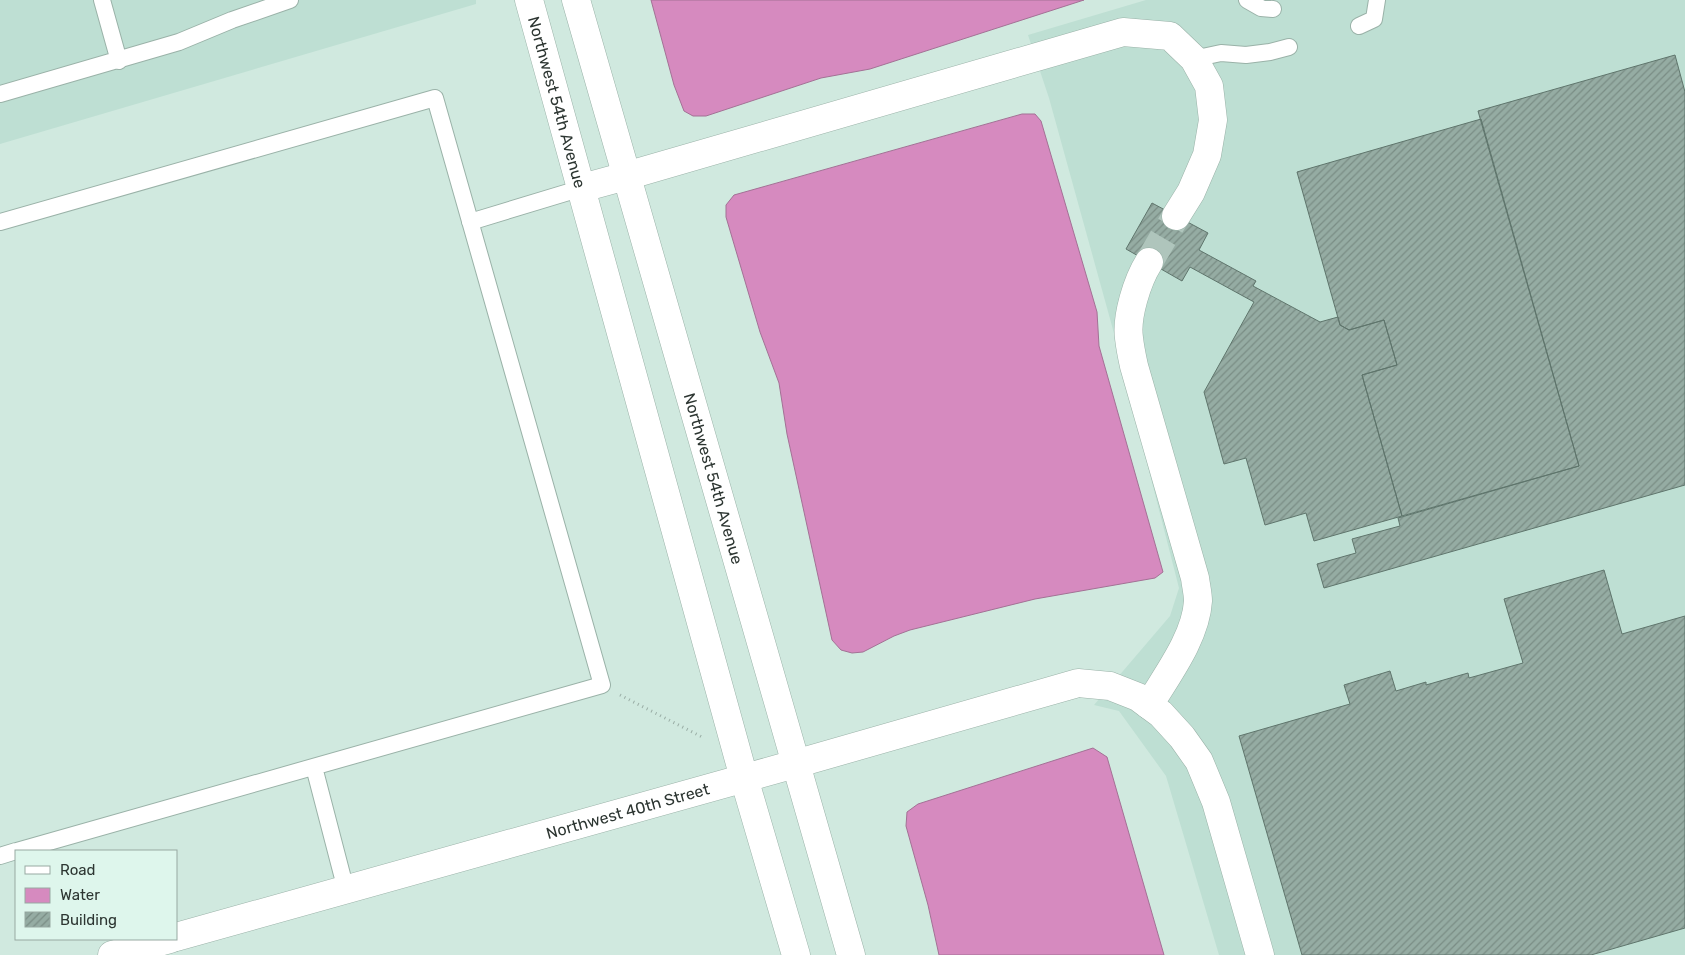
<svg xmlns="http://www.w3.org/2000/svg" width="1685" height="955" font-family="Rubik,sans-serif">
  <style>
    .built { fill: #bedfd3 }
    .water { fill: #d68abf; stroke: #a37195 }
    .building { fill: url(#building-hatch); stroke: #5f756c }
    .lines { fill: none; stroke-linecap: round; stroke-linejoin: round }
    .minor-tunnel { stroke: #afc5bc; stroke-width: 28; stroke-dasharray: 28 14; stroke-linecap: butt }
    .service-casing { stroke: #9ab2a8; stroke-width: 18 }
    .minor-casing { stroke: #9ab2a8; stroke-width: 29 }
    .tertiary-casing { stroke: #9ab2a8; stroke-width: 29 }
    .path { stroke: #9aaea6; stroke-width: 3; stroke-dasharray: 1 4; stroke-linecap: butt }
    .service { stroke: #fff; stroke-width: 16 }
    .minor { stroke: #fff; stroke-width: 28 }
    .tertiary { stroke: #fff; stroke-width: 28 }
    .labels { text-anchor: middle; stroke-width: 4.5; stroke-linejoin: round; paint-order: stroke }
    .street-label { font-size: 16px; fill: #2d3632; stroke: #def6ec }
  </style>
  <defs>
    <pattern id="building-hatch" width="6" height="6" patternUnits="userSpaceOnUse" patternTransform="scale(1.25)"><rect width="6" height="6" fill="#95aca3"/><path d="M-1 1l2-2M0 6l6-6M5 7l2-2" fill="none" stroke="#7a8d85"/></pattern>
  </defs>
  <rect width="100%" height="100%" fill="#d0e9df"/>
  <path class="built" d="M0 0H476V4L0 144Z
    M1146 0H1685V955H1219L1166 776 1119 711 1094 705 1170 616 1179 588 1112 326 1049 98 1028 35Z"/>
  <path class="water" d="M651 0H1084L870 69 821 78 706 116H693L684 111 674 85Z
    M1022 114H1035L1041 121 1097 312 1099 346 1163 572 1155 578 1035 599 910 630 894 636 863 652 852 653 841 650 832 640 787 434 779 383 760 332 726 217V205L734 195Z
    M1093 748 1107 757 1164 955H939L928 905 906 826 907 812 918 804Z"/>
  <path class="building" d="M1675 55 1685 92V485L1324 588 1317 564 1356 553 1352 539 1400 526 1398 518 1579 466 1478 111Z
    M1481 119 1579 466 1402 516 1362 375 1397 365 1384 320 1349 330 1340 325 1297 172Z
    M1152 203 1208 233 1199 250 1256 281 1253 286 1320 322 1338 317 1340 325 1349 330 1384 320 1397 365 1362 375 1402 516 1314 541 1306 513 1265 525 1246 458 1224 464 1204 392 1254 302 1190 267 1182 281 1126 249Z
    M1604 570 1622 634 1685 616V928L1591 955H1302L1239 736 1350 704 1344 685 1390 671 1396 691 1426 682V685L1468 673 1469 678 1523 663 1504 599Z"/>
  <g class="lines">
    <path class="minor-tunnel" d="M1149 262 1176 216"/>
    <g class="service-casing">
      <path id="service" d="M102 0 119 61
        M1247 0 1261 8 1273 9
        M1359 26 1374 19 1377 0
        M1193 59 1221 53 1246 55 1270 52 1289 47
        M0 94 179 42 232 20 290 0
        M0 222 435 98 602 685 17 851
        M470 222 582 188
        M314 767 346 890
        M0 856 16 851"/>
    </g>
    <g class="minor-casing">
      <g id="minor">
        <path d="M626 176 1123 32 1170 36 1194 59 1209 86 1213 120 1207 155 1191 192 1176 216"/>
        <path d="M1149 262C1137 281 1126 317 1129 338 1130 347 1132 357 1134 366L1195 578C1196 586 1198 594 1198 601 1196 637 1167 675 1149 705"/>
        <path id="s1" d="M176 937 795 764 1078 683 1110 686 1138 697 1161 714 1182 737 1199 761 1216 802 1260 955"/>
        <path d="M112 955 170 939"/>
      </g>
    </g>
    <g class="tertiary-casing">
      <g id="tertiary">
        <path id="s2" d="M529 0 744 778 796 955"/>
        <path id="s3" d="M576 0 851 955"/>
        <path d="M582 188 626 176"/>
      </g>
    </g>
    <path class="path" d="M620 695 704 738"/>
    <use href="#service" class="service"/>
    <use href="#minor" class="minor"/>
    <use href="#tertiary" class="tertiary"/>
  </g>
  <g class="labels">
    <g class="street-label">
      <text dy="6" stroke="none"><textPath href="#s2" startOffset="106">Northwest 54th Avenue</textPath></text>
      <text dy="6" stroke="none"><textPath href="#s3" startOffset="498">Northwest 54th Avenue</textPath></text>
      <text dy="6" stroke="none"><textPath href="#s1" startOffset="469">Northwest 40th Street</textPath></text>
    </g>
  </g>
  <rect x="15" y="850" width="162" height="90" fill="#def6ec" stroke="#97a9a2"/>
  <rect x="25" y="866" width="25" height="8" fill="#ffffff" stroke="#97a9a2"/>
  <text x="60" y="875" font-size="15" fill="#2d3632">Road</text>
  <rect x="25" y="888" width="25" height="15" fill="#d68abf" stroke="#97a9a2"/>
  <text x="60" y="900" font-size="15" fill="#2d3632">Water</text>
  <rect x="25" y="912" width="25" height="15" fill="url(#building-hatch)" stroke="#97a9a2"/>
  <text x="60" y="925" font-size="15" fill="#2d3632">Building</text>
</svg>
